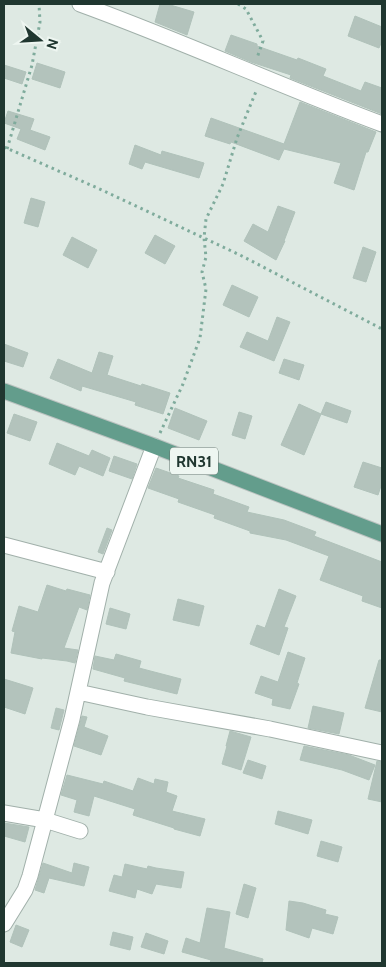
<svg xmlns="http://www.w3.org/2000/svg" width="386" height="967" font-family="Cabin,sans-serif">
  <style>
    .building { fill: #b3c3bc; stroke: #b0c2ba }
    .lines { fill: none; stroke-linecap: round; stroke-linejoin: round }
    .minor-casing { stroke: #a1b0aa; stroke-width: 17 }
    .primary-casing { stroke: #bcc3c1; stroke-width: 17 }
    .path { stroke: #7fab9c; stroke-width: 3; stroke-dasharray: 2.5 4; stroke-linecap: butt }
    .minor { stroke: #fff; stroke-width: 15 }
    .primary { stroke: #639d8c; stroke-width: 15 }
    .labels { text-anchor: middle; stroke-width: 4.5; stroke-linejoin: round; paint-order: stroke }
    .shield { fill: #eef6f1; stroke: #5e706a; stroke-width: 1 }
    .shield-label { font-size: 16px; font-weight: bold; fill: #203730 }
  </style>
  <rect width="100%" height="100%" fill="#dee9e3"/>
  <path class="building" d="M160 4H167L194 12 187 35 155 22Z
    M355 16 382 27V41L379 48 348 36Z
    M231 35 257 44V46L297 60 298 58 326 69 323 76 361 91 365 82 382 88V114L290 78 291 75 251 62 225 51Z
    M37 63 65 72 60 88 32 79Z
    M4 65 26 72 22 84 4 78Z
    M300 102 376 132 368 152H366L354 190 334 183 341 163 284 149 279 160 231 142 230 144 205 136 211 118 284 144Z
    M8 111 34 119 30 130 50 137 45 150 17 139 21 129 4 123Z
    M135 145 161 155 162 151 204 163 199 178 145 162 142 169 129 164Z
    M31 198 45 202 38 227 24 223Z
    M278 206 295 212 284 241H285L276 260 244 241 253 224 268 232Z
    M155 235 175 246 165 264 145 253Z
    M72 237 97 250 88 268 63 255Z
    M363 247 376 252 366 282 353 278Z
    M232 285 258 297 249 317 223 305Z
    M277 317 290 322 274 361 240 347 247 332 268 341Z
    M4 344 28 353 23 367 4 361Z
    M99 352 113 356 107 375 141 386 142 384 170 393 163 414 135 405 136 402 82 386 81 391 50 378 58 359 92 373Z
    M284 359 304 365 299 380 279 373Z
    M326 402 351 411 347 423 321 414Z
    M299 404 321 414 304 455 281 445Z
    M175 408 207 421 199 440 168 428Z
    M239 412 252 416 245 439 232 435Z
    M14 414 37 422 30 441 7 433Z
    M57 443 89 456 92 450 110 458 103 476 79 466 75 475 49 464Z
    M114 456 137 464 132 479 109 471Z
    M363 462 382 468V483L378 495 354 487Z
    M156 468 179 476 178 478 214 490 213 494 249 507 247 512 284 520 316 532 314 536 382 562V608L362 601 363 596 320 580 329 556 286 540 250 533V531L214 518 215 515 178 502 179 499 148 488Z
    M107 528 112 530 103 554 98 552Z
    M47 585 66 591 67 589 90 595 87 610 79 607 64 648 78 650 75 663 67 661 42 658V659L11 653 15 632 12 631 19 606 38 612Z
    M279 589 296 596 284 627 288 628 279 655 250 644 257 625 265 628Z
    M178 599 204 606 199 626 173 620Z
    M110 608 130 614 126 629 106 624Z
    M288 652 305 658 297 683 299 684 290 709 272 705 273 699 255 693 261 676 278 682Z
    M116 654 141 661 139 668 181 679 177 694 124 681 125 678 93 669 95 656 114 660Z
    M379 660H382V712L365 708Z
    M4 679 33 688 25 714 4 707Z
    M313 706 344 713 339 734 308 728Z
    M56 708 64 710 59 730 51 728Z
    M82 716 87 717 84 727 108 736 101 755 74 746Z
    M230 731 251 737 241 770 222 764 227 746H226Z
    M304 746 349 755 375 765 369 780 342 770 300 760Z
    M248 760 266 766 262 779 243 773Z
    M377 761 382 762V802L368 799Z
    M67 775 103 784 104 781 133 791 138 778 154 784 155 779 168 782 166 792 177 796 172 811 205 819 200 836 174 829V828L133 815 135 809 94 796 89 816 74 812 77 800 61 795Z
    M278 811 312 820 308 834 275 824Z
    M4 823 29 827 25 842 4 836Z
    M321 841 342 847 338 862 317 856Z
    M43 863 72 873 74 863 89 867 84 886 49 878 44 893 35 890Z
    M125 864 147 869 148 866 156 868 184 872 181 888 156 884 152 894 137 889 135 898 109 891 114 875 122 877Z
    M244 884 256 888 248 918 236 914Z
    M289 901 303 903 326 910 325 914 338 917 333 934 312 928 309 938 286 930Z
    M207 908 230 912 224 948 263 959 262 963H210L211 960 182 952 186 938 200 943Z
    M16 925 29 930 22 947 10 942Z
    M113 932 133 937 130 950 110 945Z
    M146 933 168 941 164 954 141 947Z"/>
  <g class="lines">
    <g class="minor-casing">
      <path id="minor" d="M80 4C182 41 280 86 382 124
        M4 545 107 572
        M78 692 147 707 270 729 382 753
        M4 813 45 820 80 831
        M4 924 25 890 30 876 72 719 102 583 154 446"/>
    </g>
    <g class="primary-casing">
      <path id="primary" d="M4 391 154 446 382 534"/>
    </g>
    <path class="path" d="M238 4 246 9 263 41 257 58
      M4 147 102 190 242 256 382 329
      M7 149 32 65 40 22 39 4
      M160 433 183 384 200 338 206 289 202 272 206 257 204 238 206 219 223 184 237 138 257 89"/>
    <use href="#minor" class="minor"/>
    <use href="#primary" class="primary"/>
  </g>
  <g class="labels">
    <rect class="shield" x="170" y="447.5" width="48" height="27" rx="4"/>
    <g class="shield-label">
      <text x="194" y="467">RN31</text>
    </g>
  </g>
  <rect width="386" height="967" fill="none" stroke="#203730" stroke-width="10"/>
  <g transform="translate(40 40) rotate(108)" stroke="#eef6f1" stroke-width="4" paint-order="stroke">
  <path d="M0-4L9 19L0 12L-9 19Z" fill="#203730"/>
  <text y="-8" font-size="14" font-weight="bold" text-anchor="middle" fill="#203730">N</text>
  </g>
</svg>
